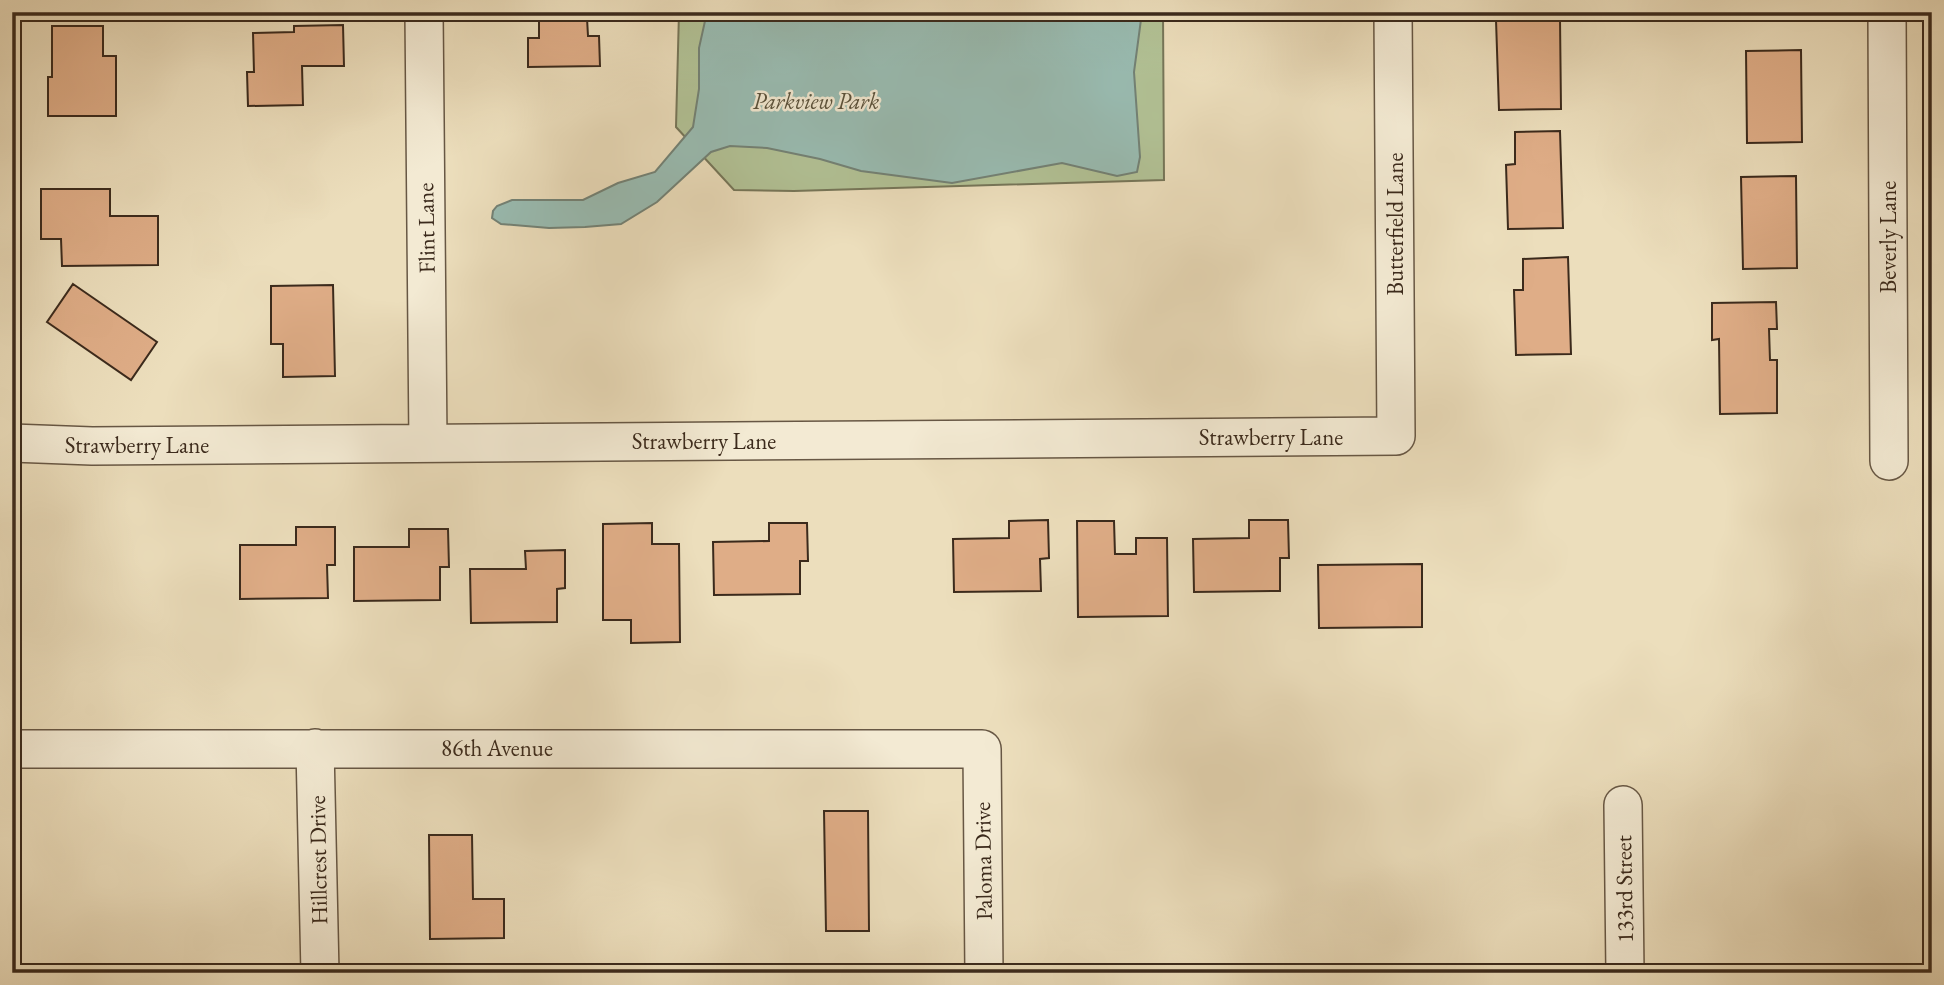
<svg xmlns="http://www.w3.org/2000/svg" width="1944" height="985" font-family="'EB Garamond',serif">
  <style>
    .green { fill: #b2c296; stroke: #767659; stroke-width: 2 }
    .water { fill: #99bcb2; stroke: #738276; stroke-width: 2 }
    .building { fill: #dfad87; stroke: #3b2a1c; stroke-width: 2 }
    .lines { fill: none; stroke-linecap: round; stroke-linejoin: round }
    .minor-casing { stroke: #675744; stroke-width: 40 }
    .minor { stroke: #f3ead3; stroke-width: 37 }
    .labels { text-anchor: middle; stroke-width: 5; stroke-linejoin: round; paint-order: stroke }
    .park-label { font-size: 23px; font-style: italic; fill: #59503a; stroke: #f3ead3 }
    .street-label { font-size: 23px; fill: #3b2a1c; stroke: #f3ead3 }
  </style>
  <rect width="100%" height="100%" fill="#ecdebc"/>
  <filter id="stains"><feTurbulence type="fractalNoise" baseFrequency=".00286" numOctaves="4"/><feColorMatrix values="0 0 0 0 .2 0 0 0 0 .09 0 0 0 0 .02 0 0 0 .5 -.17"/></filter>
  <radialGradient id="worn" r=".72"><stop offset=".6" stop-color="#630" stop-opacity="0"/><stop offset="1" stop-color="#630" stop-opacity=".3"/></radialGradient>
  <path class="green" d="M679 12H1163L1164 180 794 191 734 190 676 127Z"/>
  <path class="water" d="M707 12H1142L1134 72 1140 157 1137 172 1117 176 1062 163 952 183 861 171 820 159 767 148 730 146 711 152 657 202 621 224 585 227 549 228 501 224 492 218 493 211 497 206 512 200H583L618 183 655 172 693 127 699 89V48Z"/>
  <path class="building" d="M506 12H599V18H587L588 36H599L600 66 528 67V38H539V18H506Z
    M1560 19 1561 109 1499 110 1496 20Z
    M343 25 344 66H302L303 105 248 106 247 72H254L253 33 294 32V26Z
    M52 26H103V56H116V116H48V77H52Z
    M1801 50 1802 142 1747 143 1746 51Z
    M1560 131 1563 228 1508 229 1506 165 1515 164V132Z
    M1796 176 1797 268 1743 269 1741 177Z
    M41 189H110V216H158V265L62 266 61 239H41Z
    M1568 257 1571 354 1516 355 1514 290H1523V259Z
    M73 284 157 342 131 380 47 322Z
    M333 285 335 376 283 377V344H271V286Z
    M1776 302 1777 329H1769L1770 360H1777V413L1720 414 1719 339 1712 340V303Z
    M1048 520 1049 558 1040 559 1041 591 954 592 953 539 1009 538V521Z
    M1249 520H1288L1289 558H1280V591L1194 592 1193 539 1249 538Z
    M1077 521H1114L1115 554H1136V538H1167L1168 616 1078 617Z
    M652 523V544H679L680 642 631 643V620H603V524Z
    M769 523H807L808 561H800V594L714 595 713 542 769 541Z
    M296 527H335V565H327L328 598 240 599V545H296Z
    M409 529H448L449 567H440V600L354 601V547H409Z
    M565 550V588L557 589V622L471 623 470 569H526L525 551Z
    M1422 564V627L1319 628 1318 565Z
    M824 811H868L869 931H826Z
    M429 835H472L473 899H504V938L430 939Z"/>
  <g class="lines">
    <g class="minor-casing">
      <path id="minor" d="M424 12 428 443
        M1887 12 1889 461
        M12 443 92 446 1396 436 1393 12
        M315 748 320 973
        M12 749H982L984 973
        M1623 805 1625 973"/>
    </g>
    <use href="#minor" class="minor"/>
  </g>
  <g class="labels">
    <g class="park-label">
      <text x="816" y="109">Parkview Park</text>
    </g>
    <g class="street-label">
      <text transform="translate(1395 224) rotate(-90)" y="8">Butterfield Lane</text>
      <text transform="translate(426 228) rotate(-91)" y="8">Flint Lane</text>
      <text transform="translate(1888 237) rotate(-90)" y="8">Beverly Lane</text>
      <text x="1271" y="445">Strawberry Lane</text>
      <text x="704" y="449">Strawberry Lane</text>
      <text x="137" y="453">Strawberry Lane</text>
      <text x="497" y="756">86th Avenue</text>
      <text transform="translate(318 860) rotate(-91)" y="8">Hillcrest Drive</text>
      <text transform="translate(983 861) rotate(-91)" y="8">Paloma Drive</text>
      <text transform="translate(1624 889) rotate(-91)" y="8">133rd Street</text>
    </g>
  </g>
  <rect width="1944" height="985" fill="none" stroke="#ecdebc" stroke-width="42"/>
  <rect x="14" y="14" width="1916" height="957" fill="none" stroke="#3b2a1c" stroke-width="3.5"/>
  <rect x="21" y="21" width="1902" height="943" fill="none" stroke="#3b2a1c" stroke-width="2"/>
  <rect width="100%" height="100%" filter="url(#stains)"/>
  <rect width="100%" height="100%" fill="url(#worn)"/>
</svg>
